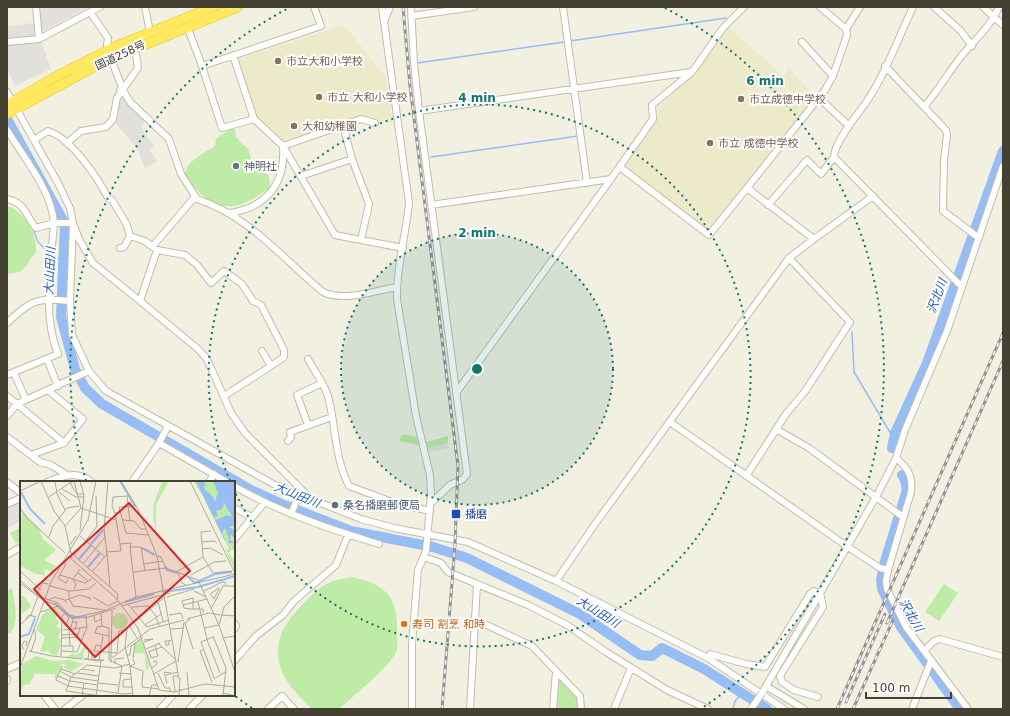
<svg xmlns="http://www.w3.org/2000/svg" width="1010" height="716" font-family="'DejaVu Sans','Noto Sans JP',sans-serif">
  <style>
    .education { fill: #edeaca }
    .green { fill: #beeba6 }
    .parking { fill: #e2e0db }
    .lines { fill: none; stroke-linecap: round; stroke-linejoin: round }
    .stream { stroke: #97bdf5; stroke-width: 1.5 }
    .river { stroke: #97bdf5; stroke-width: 10 }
    .minor-casing { stroke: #c1bda6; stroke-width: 8 }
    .highway-casing { stroke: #e9c725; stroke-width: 10 }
    .minor { stroke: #fff; stroke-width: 6 }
    .highway { stroke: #ffe95f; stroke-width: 9 }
    .rail-casing { stroke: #939393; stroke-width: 3 }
    .rail { stroke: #fff; stroke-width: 1.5; stroke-dasharray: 4.5; stroke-linecap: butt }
    .minor-bridge-casing { stroke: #c1bda6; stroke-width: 8; stroke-linecap: butt }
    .minor-bridge { stroke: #fff; stroke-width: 6 }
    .ring { fill: none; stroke: #0f766e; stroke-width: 2; stroke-dasharray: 2 4 }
    .education-dot { fill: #8d6e63; stroke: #fff; stroke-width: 1.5 }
    .worship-dot { fill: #6b7280; stroke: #fff; stroke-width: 1.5 }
    .service-dot { fill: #5c6f8a; stroke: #fff; stroke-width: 1.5 }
    .transit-dot { fill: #1a4fb4; stroke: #fff; stroke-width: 1.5 }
    .food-dot { fill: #e8710a; stroke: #fff; stroke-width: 1.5 }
    .labels { text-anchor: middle; stroke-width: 4; stroke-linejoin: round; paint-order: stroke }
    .street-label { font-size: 11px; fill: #444032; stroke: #fff }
    .education-label { font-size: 11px; fill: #785e54; stroke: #fff; text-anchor: start }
    .worship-label { font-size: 11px; fill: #5b616d; stroke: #fff; text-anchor: start }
    .service-label { font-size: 11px; fill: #4e5e75; stroke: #fff; text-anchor: start }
    .transit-label { font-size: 11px; fill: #164399; stroke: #fff; text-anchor: start }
    .food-label { font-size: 11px; fill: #c56008; stroke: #fff; text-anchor: start }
    .water-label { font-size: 12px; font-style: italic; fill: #245cb6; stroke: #fff }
    .inset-river { fill: none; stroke: #97bdf5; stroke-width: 2 }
    .inset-road { fill: none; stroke: #acaa9b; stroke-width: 1 }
    .view { fill: #d62828; fill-opacity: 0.15; stroke: #d62828; stroke-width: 2 }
    .inset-edge { fill: none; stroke: #444032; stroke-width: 2 }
    .centre { fill: #0f766e; stroke: #fff; stroke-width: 2 }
    .ring-label { font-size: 12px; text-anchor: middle; font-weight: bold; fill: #0f766e; stroke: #fff; stroke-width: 4; stroke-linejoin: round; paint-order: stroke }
  </style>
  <rect width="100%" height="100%" fill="#f2f0e1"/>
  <path class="education" d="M344 25 386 77 393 123 360 116 282 141 256 118 236 59Z
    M729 27 783 76 789 68 815 97 710 231 706 232 623 167 658 118 657 108 693 74Z"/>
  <path class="green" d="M231 128 235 130 236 137 248 149 253 164 269 176 270 188C243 207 222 217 196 189 192 184 188 183 184 176 187 160 203 154 215 146L216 139Z
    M7 206C24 211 37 233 36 251 36 254 33 256 31 258 24 270 22 273 7 274Z
    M403 434 417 437 419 445 399 441 401 436Z
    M448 436V443L426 449V442Z
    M21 527V541L16 544 10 533Z
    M352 577C385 584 398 596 397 631 397 637 398 644 397 650 393 664 351 698 339 709L311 708C297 694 284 682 279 663 277 654 278 641 282 632 288 619 308 597 320 588 330 581 340 579 352 577Z
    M944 584 958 593 939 621 925 612Z
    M12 588C14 602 20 621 10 633H7V590Z
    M559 679 578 696 579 709H556L557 680Z"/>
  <path class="parking" d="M39 7H89L41 32Z
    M34 23 35 36 7 38V26Z
    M41 41 51 69 15 86 7 69V45Z
    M121 96 145 119 142 128 154 146 150 150 157 161 145 169 138 150 114 121Z
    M448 443 449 448 429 452 426 449Z
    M21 500V520L7 529V506Z"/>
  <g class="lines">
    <path class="stream" d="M570 41 726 18
      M417 63 564 42
      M431 157 578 136
      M32 227 38 242 49 253
      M53 255 64 264
      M852 332 854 372 894 439
      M733 709 735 701 742 694"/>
    <path class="river" d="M7 119 65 224 61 317 75 369 85 388 102 404 251 490 284 505 351 531 433 547 467 558 580 614 640 655 652 656 662 648 704 669 767 709
      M892 448 895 433 927 363 1003 151
      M902 475 905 480 907 490 885 561 881 580 882 589 901 627 960 709"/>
    <g class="minor-casing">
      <path id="minor" d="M36 7 39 39
        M145 7 150 32
        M382 7 409 203C406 235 396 267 397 299L416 416 430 475 431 495 426 551 418 570 412 644V709
        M411 7 414 63 419 111 467 474 463 479 450 485 431 503
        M563 7 587 183
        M820 7 846 29
        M913 7C898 39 885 75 865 104 856 116 834 143 834 157L962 287
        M934 7 961 31 972 46
        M983 7 1003 25
        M90 12 100 7
        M411 16 474 7
        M384 22 390 7
        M187 26 202 66 222 128 254 119
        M7 42 39 39 90 12 108 38 107 45
        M802 42 833 76
        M233 55 254 119 283 146 335 235 403 248
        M113 64 123 90 130 102 169 139 181 174 197 199
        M202 66 321 26 314 7
        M885 66 946 130 947 135 944 160 943 211 979 238
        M123 89 138 68 135 48
        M7 92 58 183 70 208 73 223 70 301 72 335 89 371 106 391 275 485 361 519 394 528 468 542 556 581 708 658 784 709
        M819 98 849 126
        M924 107C937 92 947 75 959 59 973 41 990 28 999 7
        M419 111 691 72
        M343 125 352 159 369 204 361 240
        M7 130C24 158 52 191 54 223 51 264 42 315 58 354L7 375
        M34 140 48 131C71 138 98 178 108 198L112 200 126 223 130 236 124 247 120 248
        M67 143 81 131 106 127 113 119 117 98 123 90H120
        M620 167 709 235 747 188 814 239 789 258 850 322 806 390 786 414 746 476
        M301 176 352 159
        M747 188 825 90 833 76 847 35 846 29 860 7
        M7 199C26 203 25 215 36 228L54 223H73L79 239 93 263 140 301
        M431 205 611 179 653 119 652 105 692 72 723 28 744 7
        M768 205 807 160 821 174 834 157
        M228 213C235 213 242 210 249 208 276 196 285 174 283 146L361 119 375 123
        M130 236 145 241 157 250 185 255 197 265 211 283 224 271 242 284 253 301 261 305 284 350V357L271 366
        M814 239 873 196
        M153 246 193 199H197C249 216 282 258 323 292 345 302 374 291 397 287
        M157 250 140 301 198 349 207 359 231 413 245 433 310 498
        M7 323C32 299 37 298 70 301
        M47 359 58 386
        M308 359C315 373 326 385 329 400 336 429 335 459 349 486L395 503 430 511
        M14 373 26 400
        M456 393 611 179
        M7 396 64 443
        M224 396 271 366 262 351
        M7 416 17 404 89 371
        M670 422 848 547 880 568 888 570 886 581 887 589 906 627 968 709
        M308 425 297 395 322 383
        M168 426 159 443 227 482
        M776 429 809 448 903 517
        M7 437 40 462 51 465 67 475
        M288 441 291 437 290 432 332 417
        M31 455 64 443 83 419 49 391
        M7 482 21 493
        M47 482C63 476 77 470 92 482
        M132 482 159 443
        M209 482 214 474
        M234 486C279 512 329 529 379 544
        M7 504 21 498
        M234 508 252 517
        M291 514 299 495
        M234 540 264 503
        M7 555 21 547
        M424 557 441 563 448 572 528 605 567 625 606 652 667 690 708 709
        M888 570 911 492C913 476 908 468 896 458
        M556 581 595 524 789 258
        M476 620 532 646 580 696 581 709
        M234 623 236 626 234 629
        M924 651 934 641 940 639 1003 657
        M708 658 710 654 746 664 765 667 810 594 814 591 820 593 823 607 780 676 782 682 794 690 818 697
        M234 661 256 636 283 615 294 601 336 565 348 535
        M7 669 21 663
        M7 679V681
        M766 686 804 709
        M762 693 876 497 896 458 905 430 947 331 1003 166
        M44 695 55 709
        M65 709 83 695
        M160 709 173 695
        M189 709 203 695
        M268 709 282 696 294 709
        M470 709 477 584
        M553 709 556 671
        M614 709 631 668
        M912 709 931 661"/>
    </g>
    <g class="highway-casing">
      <path id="highway" d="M7 105 53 78 114 47 213 7
        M7 114 105 61 238 7"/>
    </g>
    <use href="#minor" class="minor"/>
    <use href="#highway" class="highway"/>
    <g class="rail-casing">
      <path id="rail" d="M403 7 410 86 458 466 455 544 442 709
        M887 623 1003 361
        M846 702 885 614
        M837 709 1003 333
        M853 709 893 620"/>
    </g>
    <use href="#rail" class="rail"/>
    <g class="minor-bridge-casing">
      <path id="minor-bridge" d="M751 709 762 693"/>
    </g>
    <use href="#minor-bridge" class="minor-bridge"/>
  </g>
  <circle cx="477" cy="369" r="136" fill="#0f766e" fill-opacity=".12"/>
  <g class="ring">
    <circle cx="477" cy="369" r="136"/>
    <path d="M230 481A271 271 0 1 1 234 490"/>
    <path d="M252 708A407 407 0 0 1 235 696M86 481A407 407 0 0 1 289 8M665 8A407 407 0 0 1 702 708"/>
  </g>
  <g class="education-dot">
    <circle cx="278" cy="61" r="4"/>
    <circle cx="319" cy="97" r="4"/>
    <circle cx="741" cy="99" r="4"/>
    <circle cx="294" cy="126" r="4"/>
    <circle cx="710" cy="143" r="4"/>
  </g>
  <circle class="worship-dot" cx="236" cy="166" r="4"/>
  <circle class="service-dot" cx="335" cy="505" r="4"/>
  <rect class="transit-dot" x="451" y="509" width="10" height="10" rx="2"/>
  <circle class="food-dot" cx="404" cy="624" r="4"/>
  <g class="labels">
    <g class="street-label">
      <text transform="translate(120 55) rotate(-25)" y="4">国道258号</text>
    </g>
    <g class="education-label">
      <text x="286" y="65">市立大和小学校</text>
      <text x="327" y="101">市立 大和小学校</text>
      <text x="749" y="103">市立成徳中学校</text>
      <text x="302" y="130">大和幼稚園</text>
      <text x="718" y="147">市立 成徳中学校</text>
    </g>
    <g class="worship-label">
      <text x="244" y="170">神明社</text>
    </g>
    <g class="service-label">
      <text x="343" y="509">桑名播磨郵便局</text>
    </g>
    <g class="transit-label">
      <text x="465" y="518">播磨</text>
    </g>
    <g class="food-label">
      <text x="412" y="628">寿司 割烹 和時</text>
    </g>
    <g class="water-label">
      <text transform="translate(50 271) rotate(-87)" y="4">大山田川</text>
      <text transform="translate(937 296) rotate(-70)" y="4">沢北川</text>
      <text transform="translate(297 495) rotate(22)" y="4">大山田川</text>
      <text transform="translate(598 612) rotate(32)" y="4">大山田川</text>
      <text transform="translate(911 615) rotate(60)" y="4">沢北川</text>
    </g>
  </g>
  <g transform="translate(20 481)">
    <rect width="215" height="215" fill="#f2f0e1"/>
    <path d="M149 0 136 24V51L133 35 134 21 142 1ZM173 0H179L187 19 196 29 203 22 211 31 212 34H207V36L211 38 213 43 207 45 206 47 210 53 207 47 215 44V70L212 68 209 72 215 81V89L207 73 209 72 205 69 209 68 182 14ZM182 0H193L197 8 198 14 193 22 184 9ZM2 31 18 46 23 58 36 69 24 79 36 85 32 92 27 88 24 89 25 97 23 94 16 93 0 85ZM4 115 11 125 2 133 0 116ZM35 127 39 131 35 138 39 140 36 146 41 148 38 157 41 159 38 174H32L28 170 20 171 25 155 16 149 22 135 26 130ZM92 140a8 8 0 1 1 16 0a8 8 0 1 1-16 0ZM121 158 130 185 126 190 125 173 114 172 115 162ZM65 163 69 167 64 169 63 177 47 176 53 172 54 174 60 172ZM16 175 33 180 50 179 64 183 50 191 44 187 45 182 42 183 35 199V193H15L10 203 4 204 0 211 2 183Z" fill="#beeba6"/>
    <path d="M176 0H184L185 4H189L184 5 185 9 189 12V11L191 7 189 11 195 20 198 12 193 0H215V44L209 46 215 50V59L211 53 210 58 214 62H208L209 58 205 47 202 52 207 62 204 58ZM204 22 212 35 207 34 196 39 194 37 198 34 196 30 202 28Z" fill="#97bdf5" fill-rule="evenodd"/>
    <path class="inset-river" d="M100 0 115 25M1 11 10 28 25 43M71 63 83 49M122 67 135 74M59 78 71 64M145 85 147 89 157 92M68 86 80 72M167 95 175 102 195 93 212 91M143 111 178 106 215 95M105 121 134 113M34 122 52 137 67 136M0 156 9 153 15 137"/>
    <path class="inset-road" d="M21 0 34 30 45 45 52 77M35 0 37 13 45 29M101 0 118 28 137 75 159 198M170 0 215 92M50 2 57 13H64M42 8 56 16H64M0 10 21 0M39 11 50 20M29 16 48 3 54 0 61 27 96 39M107 16 110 40M116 25 99 26 106 52 129 54M0 27 8 38 45 72M95 32 92 25 93 16 109 15M103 39 114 40 121 48H126M45 45 61 27M60 49 64 15 60 0M60 55 85 76M29 56 33 45 47 27 59 25M182 61 194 60 197 62M100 63 95 32 101 31M49 65 56 55M110 66 116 116M182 68 190 67 203 74M50 71 98 113 97 119M86 71 101 70 100 63 111 62 110 66H121L125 90M87 73 90 106M48 75 97 118 118 147 139 209 154 211 185 203 215 206M54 75 77 45 76 15M137 75 141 76 146 87M183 76 193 92 212 90M63 83 85 56M123 83 143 80M0 90 21 109M57 91 68 100M72 91 87 73 84 49 88 0M113 91 146 87 178 99 199 144 184 147M156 91 183 76 181 51 191 50M158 92 162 102 166 104M40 94 65 102 72 98M171 94 194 81 206 80M38 97 46 83 42 81M38 97 46 102 48 98M0 99 18 115 38 122 49 134 57 136 84 130 116 116 215 93M0 102 23 119M30 105 49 110M199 107V108L194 118 190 113ZM54 108 56 104 53 98 60 88M174 110 186 116M184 110 202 101H205L206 104M16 113 23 102 28 103M215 115 204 126 199 144 215 191M73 116 88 125 98 120M147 116 174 108M29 119 34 116 45 119 46 122M46 119 60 114 70 117V120M49 119V110L69 108 76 102M50 119 53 125 85 129M25 120 37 124 49 137 45 145M138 121 143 140M178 121 187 158M108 123 127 146 149 139M163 124 187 118M101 125 150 112M112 126 128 125 136 135 139 145M173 128V117L162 120 164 127 170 128H183V132M191 128 203 105H215M21 131 38 125M81 133 82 145 89 147V179L102 185 98 212M149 134 161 132 163 138M201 134 215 135M74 135 75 141 82 138M66 137 96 127M6 138 9 134 16 136M167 138 189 132 200 134M170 138 165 142 173 168M113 140 107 147 105 166 110 185 113 215M52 141H57L55 149M114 141 145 116M0 144 11 134 18 115M109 144 117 157M125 144 141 133M82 145 77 146 75 152 89 155M151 148 164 147M43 149 60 147M49 149 50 165M50 149 54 136M42 154 58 153M193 155 206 187 203 215M193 156 181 161 194 197M42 157 57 156 60 147 67 146M203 157 215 155M124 159 133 158 124 161M187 159 200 192M149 160V164H146L145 160H149L152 159M139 163 156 179M42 165H53V170M81 165 76 164 74 170 97 172M110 166 123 156M4 168 2 165 4 160 7 161 6 165M126 168 140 162M183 169 180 170 192 201M9 170 32 175 63 178M42 170 57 171 67 146 66 137M129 170 131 177 138 175 135 165M11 171 16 156 14 148M128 171 142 166M97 172 99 150 107 148M106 174H110L111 165M41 175 42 136 46 131M92 177 130 148 164 139M113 177 115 163M64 178 83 179H84L78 180ZM68 178 69 171 72 172V178M113 178 115 183 110 185 123 190 122 206 139 208M79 180 83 155M158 181 164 141M91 182 92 129M95 183V178L104 177M42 185 36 199 48 205 103 213 113 212M0 187 31 101 68 39 76 0M132 187 137 183 136 180 133 181M41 188 55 193M62 188 75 190M40 190 51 196 78 200M167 191 169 215M57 192 79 195M99 192 111 193M138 192 145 207H150V211M134 193 156 180M146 194 158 191M38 195 50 200 78 204M111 198 103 199V206H112M194 198 205 191M78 202 98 204M147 202 144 191 151 192M155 210 153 195H158M203 212 215 215M62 215 64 202M76 215 81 180M81 215 46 210 51 196 67 184 95 187 110 183M129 215 132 204H137M159 215 160 197"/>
    <path class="view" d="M109 22 170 90 75 176 14 108Z"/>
    <rect width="215" height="215" class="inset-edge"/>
  </g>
  <circle cx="477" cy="369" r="6" class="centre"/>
  <g class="ring-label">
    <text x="765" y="85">6 min</text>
    <text x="477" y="102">4 min</text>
    <text x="477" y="237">2 min</text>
  </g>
  <rect width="1010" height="716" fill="none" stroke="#444032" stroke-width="16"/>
  <path d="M866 692v6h85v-6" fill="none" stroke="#444032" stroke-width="2"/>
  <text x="872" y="692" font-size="12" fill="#444032" stroke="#ffffff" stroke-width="3" paint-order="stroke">100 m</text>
</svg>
